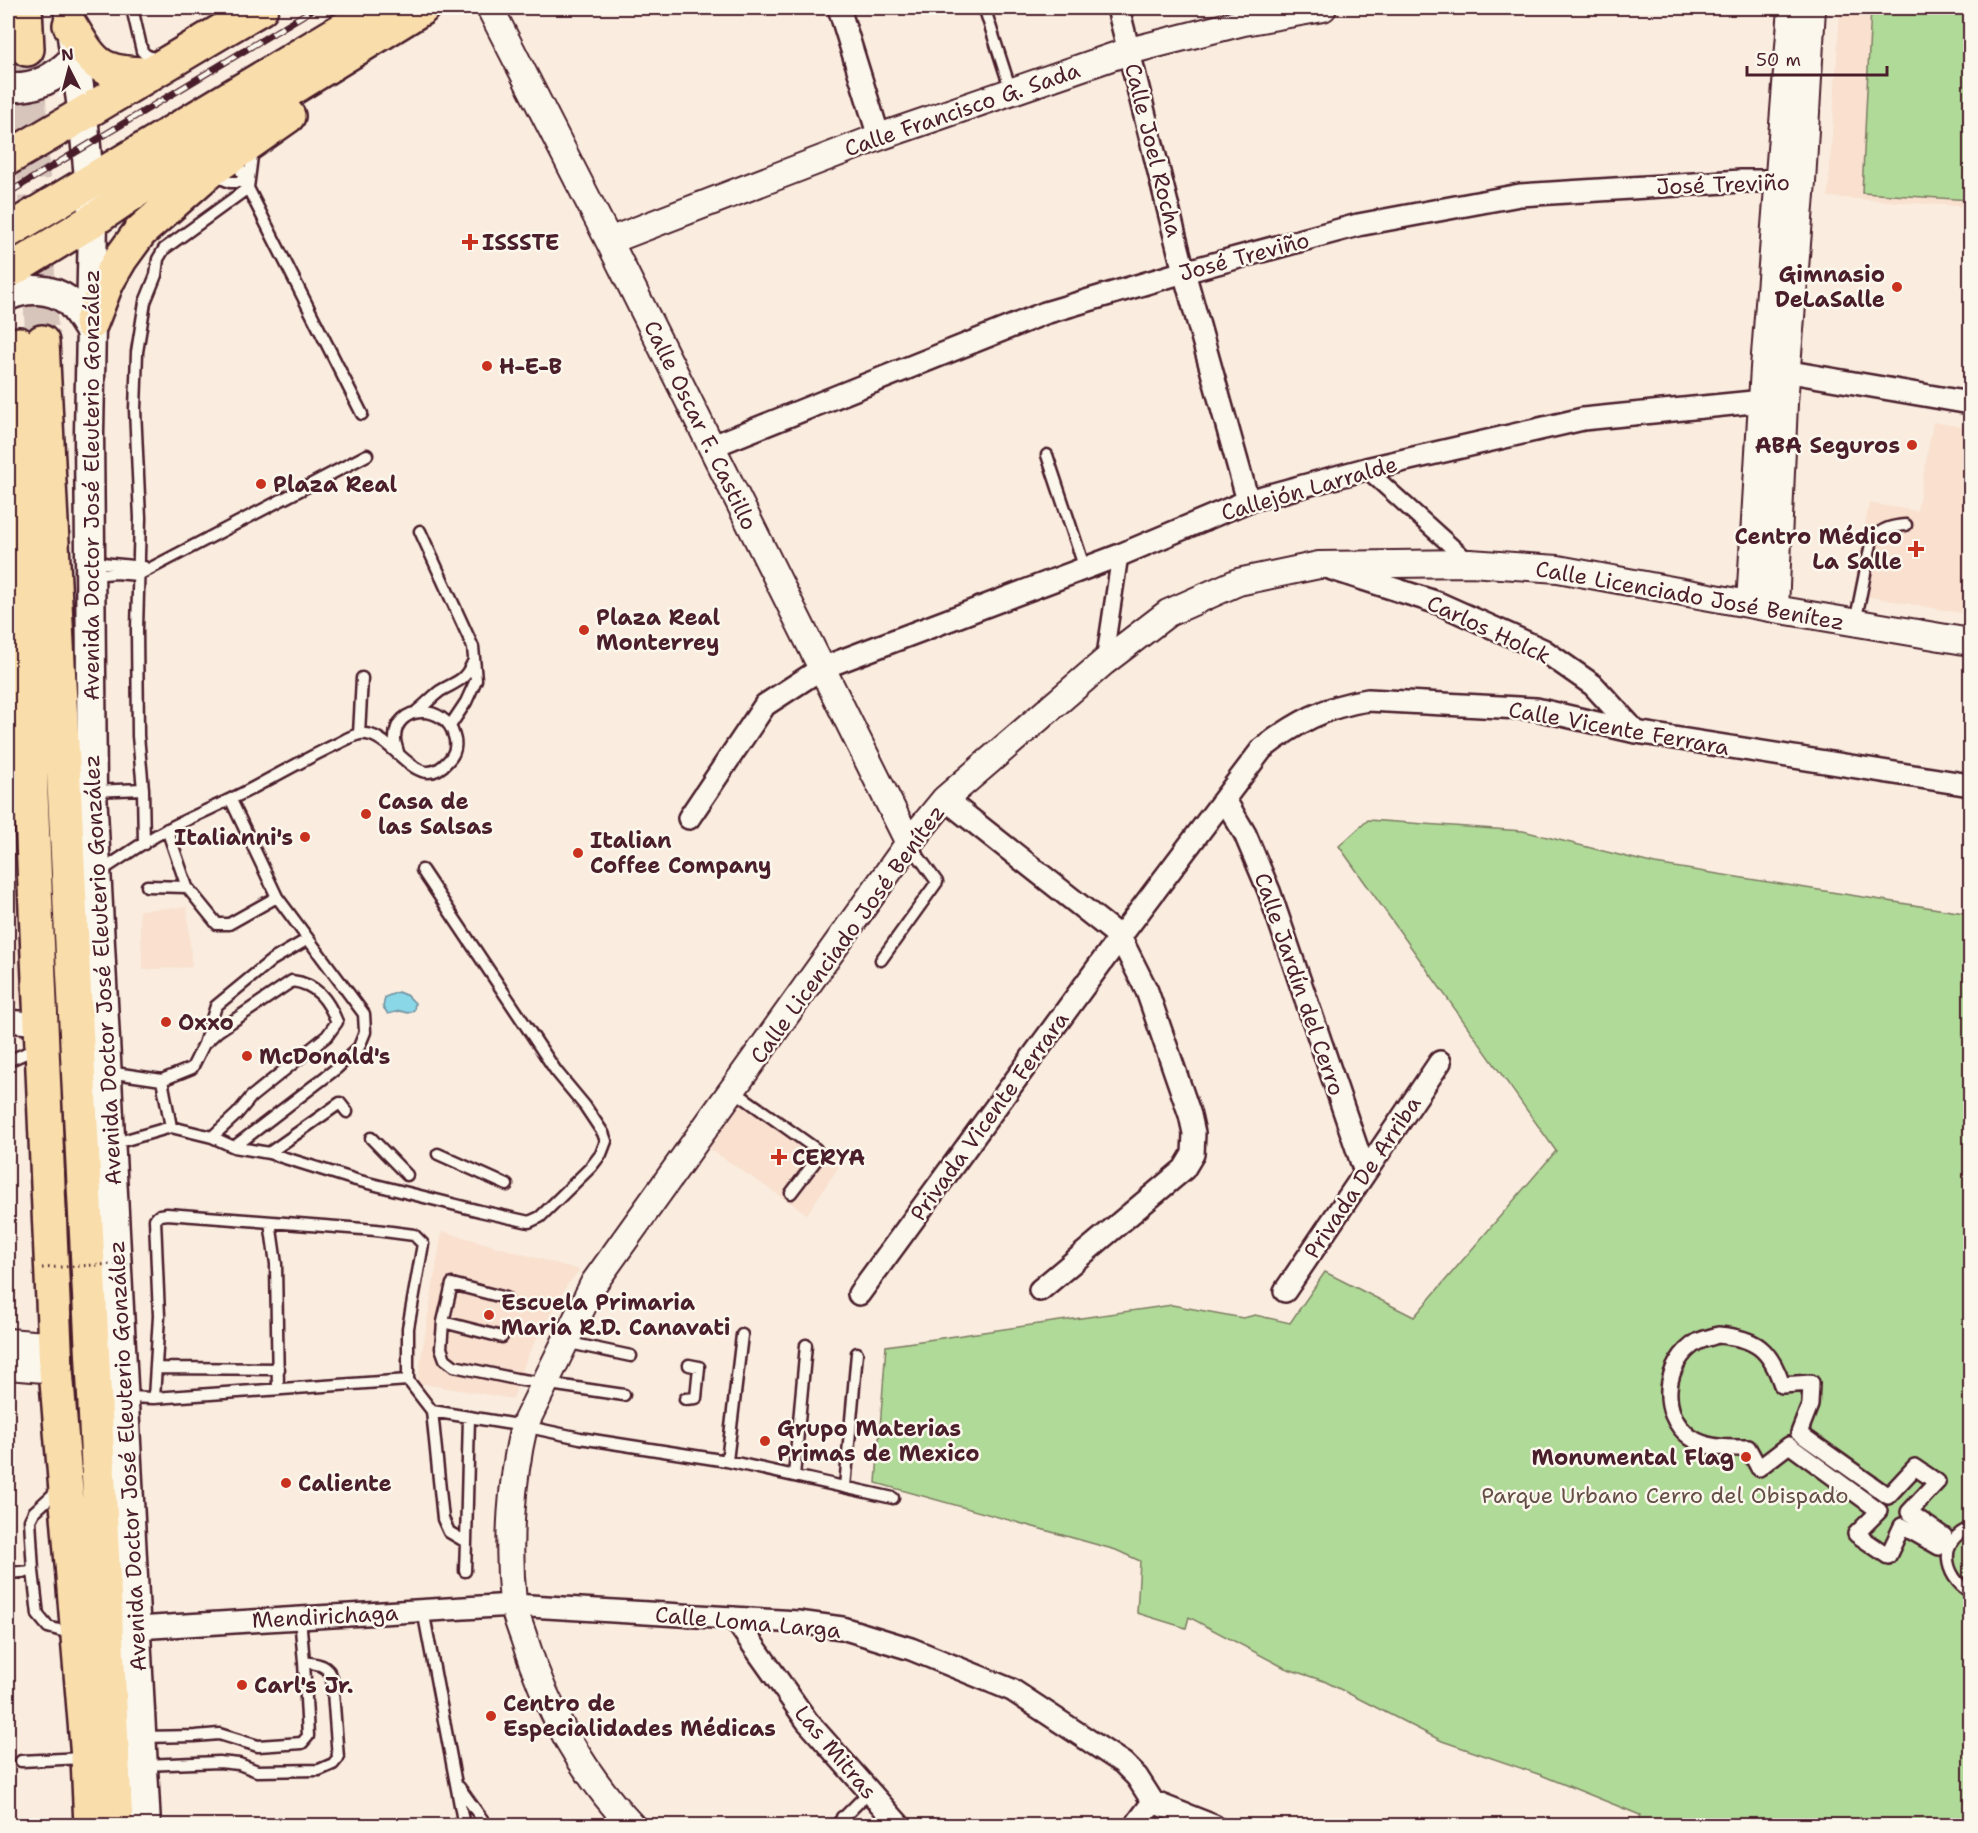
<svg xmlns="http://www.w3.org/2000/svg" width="1978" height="1833" font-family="'Shantell Sans',sans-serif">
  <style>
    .built { fill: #f9e0cf }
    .green { fill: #b0da98; stroke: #7d7c62; stroke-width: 1.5 }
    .water { fill: #89d7e7; stroke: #708d9c; stroke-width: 1.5 }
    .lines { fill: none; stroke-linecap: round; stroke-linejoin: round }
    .trunk-tunnel { stroke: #d7c4bb; stroke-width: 33; stroke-dasharray: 33 16; stroke-linecap: butt }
    .service-casing { stroke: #4a1f2b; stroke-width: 15 }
    .pedestrian-casing { stroke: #4a1f2b; stroke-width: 20 }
    .minor-casing { stroke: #4a1f2b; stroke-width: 26 }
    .tertiary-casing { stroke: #4a1f2b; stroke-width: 30 }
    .secondary-casing { stroke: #4a1f2b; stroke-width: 33 }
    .primary-casing { stroke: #4a1f2b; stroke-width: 38 }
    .trunk-casing { stroke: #4a1f2b; stroke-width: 38 }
    .service { stroke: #fbf7ec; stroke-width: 10 }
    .pedestrian { stroke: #fbf7ec; stroke-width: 15 }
    .minor { stroke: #fbf7ec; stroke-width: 21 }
    .tertiary { stroke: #fbf7ec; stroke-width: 26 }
    .secondary { stroke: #fbf7ec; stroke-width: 28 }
    .primary { stroke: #f9ddab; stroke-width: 33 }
    .trunk { stroke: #f9ddab; stroke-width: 33 }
    .rail-casing { stroke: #4a1f2b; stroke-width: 7 }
    .rail { stroke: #fbf7ec; stroke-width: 4.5; stroke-dasharray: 14; stroke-linecap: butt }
    .path-bridge { stroke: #4a1f2b; stroke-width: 3; stroke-dasharray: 1.5 4.5; stroke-linecap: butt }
    .poi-dot { fill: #c8321e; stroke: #fbf7ec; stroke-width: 2 }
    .labels { text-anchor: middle; stroke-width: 5; stroke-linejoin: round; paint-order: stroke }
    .street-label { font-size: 22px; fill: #4a1f2b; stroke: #fbf7ec }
    .poi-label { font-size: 22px; font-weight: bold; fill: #4a1f2b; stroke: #fbf7ec; text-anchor: start }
    .park-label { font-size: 22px; fill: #644e46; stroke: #fbf7ec }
  </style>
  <rect width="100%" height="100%" fill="#faeddf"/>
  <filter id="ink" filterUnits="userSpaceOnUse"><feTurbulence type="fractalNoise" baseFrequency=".0167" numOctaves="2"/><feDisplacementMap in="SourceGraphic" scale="12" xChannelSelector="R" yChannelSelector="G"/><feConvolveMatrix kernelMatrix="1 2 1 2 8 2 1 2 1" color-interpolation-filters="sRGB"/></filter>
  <g filter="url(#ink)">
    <path class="built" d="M1840 8H1970V207L1828 197Z
      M1933 422 1970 428V588L1966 614 1853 594 1869 503 1917 511Z
      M8 827 30 1007 8 1004Z
      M187 907 192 967 143 970 139 910Z
      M749 1092 842 1162 807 1214 708 1148Z
      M442 1231 580 1270 567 1285 543 1327 527 1357 513 1399 417 1383Z"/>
    <path class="green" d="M1871 8H1970V200L1862 193Z
      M1368 820 1523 831 1655 864 1970 914V1825H1637L1640 1815 1541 1775 1442 1741 1324 1681 1285 1668 1189 1617 1186 1628 1137 1613 1140 1561 1116 1550 876 1483 886 1346 1172 1305 1243 1318 1255 1315 1290 1323 1325 1272 1414 1317 1556 1151 1339 846Z"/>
    <path class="water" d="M398 992 408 996 415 1003 414 1010 408 1013 400 1011 388 1014 383 1007 385 997Z"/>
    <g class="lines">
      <path class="trunk-tunnel" d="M27 49 42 342"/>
      <g class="service-casing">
        <path id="service" d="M132 8 142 51 146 55 160 61
          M986 13 1011 91
          M235 156 248 188 362 414
          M213 175 230 182H245
          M1047 455 1085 569
          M420 531 473 647 476 680 466 702 450 726
          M91 562 144 567
          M90 575 116 573 138 575 367 455
          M1855 623 1872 539C1883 528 1892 526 1906 525
          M417 711C425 705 432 697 440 691 457 681 464 682 473 662
          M359 734 362 678
          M92 791 143 789
          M231 800 277 897 364 1014 365 1032 359 1047 337 1068 234 1147
          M167 829 187 887 217 924H229L277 897
          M144 844 143 789 138 736 137 629 140 518 135 409 137 352 145 302 156 275 158 259 164 249 248 188 253 148
          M99 872C122 858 144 841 168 829 199 813 232 800 262 783 288 769 313 755 339 743 345 740 353 735 360 734 394 730 416 798 448 761 455 754 457 745 454 736 446 703 394 704 395 739 395 743 397 748 398 752
          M147 886 187 887
          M881 960 937 882 909 843
          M204 1044 218 1031 292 981C317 984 328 1000 337 1022L327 1036 251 1097 237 1114 212 1137
          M8 1061 24 1054 36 1047
          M108 1072 162 1080 171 1127
          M162 1080 192 1068 204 1044 216 1006 272 960 308 939
          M733 1090 816 1149 818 1154 817 1159 791 1193
          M371 1138 407 1175
          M112 1144 171 1127 212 1137 234 1147 269 1153 356 1180 480 1211 529 1222 540 1217 591 1167 601 1154 606 1141 603 1133 585 1106 556 1071 422 870
          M269 1153 340 1103 347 1112
          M438 1154 507 1185
          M270 1222 276 1264 278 1389
          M506 1298 452 1284 443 1322 441 1348 445 1359 454 1366 516 1379 624 1395
          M443 1322 502 1337
          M565 1342 631 1356
          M157 1368 279 1369
          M124 1397 154 1398 408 1380
          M154 1398 159 1316 155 1219 160 1215 167 1214 376 1230 414 1235 423 1244 408 1328V1380L432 1411 443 1519 449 1532 466 1542 469 1417
          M685 1399 696 1398 699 1367 689 1365
          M432 1411 524 1426 580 1438 727 1461 893 1498
          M727 1461 742 1335
          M794 1476 806 1345
          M845 1487 857 1353
          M59 1489 34 1512 30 1520 33 1571 38 1615 48 1627 73 1634
          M1970 1528C1938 1540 1943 1576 1970 1592
          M465 1571 466 1542
          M8 1573 33 1571
          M423 1610 464 1826
          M143 1737 195 1736 219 1734 258 1746 302 1743 308 1736 304 1662
          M21 1761 83 1758
          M144 1765 219 1762 239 1764 257 1771 319 1770 333 1764 338 1758 332 1678C328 1664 316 1664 304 1662L300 1618
          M459 1787 487 1826
          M842 1817 850 1826
          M835 1826 869 1792"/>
      </g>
      <g class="pedestrian-casing">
        <path id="pedestrian" d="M1366 469 1470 563
          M1104 662 1120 555
          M1718 1335C1756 1338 1770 1349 1782 1385L1811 1383 1810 1405 1799 1433 1888 1496 1915 1467 1937 1482 1909 1512 1944 1536 1939 1547 1902 1526 1888 1556 1856 1534 1879 1511 1789 1445 1759 1468 1748 1448C1728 1448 1707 1449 1690 1437 1658 1413 1664 1362 1697 1342 1703 1339 1712 1337 1718 1335Z"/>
      </g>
      <g class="minor-casing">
        <path id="minor" d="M839 8 879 137
          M1118 8 1184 272 1248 501
          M1773 369 1970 403
          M713 446 1045 313 1184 272 1358 225 1520 195 1741 181H1793
          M1332 569 1438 603 1543 650 1593 685 1636 732
          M945 799 1120 937 1147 991 1190 1115 1194 1133 1193 1154 1184 1169 1040 1290
          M1225 800 1245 834 1269 891 1365 1172
          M689 818 765 705 822 668 1120 555 1248 501 1366 469 1583 419 1763 401 1777 402
          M8 1021 40 1024
          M1285 1291 1440 1062
          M859 1294 1120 937 1262 749C1294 724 1326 706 1368 700L1536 709 1636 732 1970 785
          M734 1618 807 1721 900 1826
          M137 1628 513 1605 798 1622 842 1628 911 1649 1012 1690 1123 1763 1137 1777 1153 1802 1214 1826
          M1135 1826 1153 1802"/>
      </g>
      <g class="tertiary-casing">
        <path id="tertiary" d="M490 8 609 241 909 843
          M609 241 879 137 1129 51 1244 22 1323 8
          M1750 604 1764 368 1792 8
          M1775 609 1784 403 1802 182 1812 8
          M8 1342 57 1346
          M8 1366 56 1370
          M632 1826C582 1773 545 1707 524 1638 520 1626 515 1614 513 1603 507 1545 511 1482 524 1426L594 1283 909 843 945 799 1104 662 1168 613 1238 582 1319 565 1470 563 1558 569 1775 609 1970 642"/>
      </g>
      <g class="secondary-casing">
        <path id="secondary" d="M68 8 83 115 93 220 89 433 92 791 146 1826
          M8 87C36 89 55 78 74 59
          M8 296C26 287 51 288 67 300 77 308 83 321 90 331
          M8 646 15 721"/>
      </g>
      <g class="primary-casing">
        <path id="primary" d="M70 25C94 65 99 74 148 74
          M8 158C93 109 176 57 261 8
          M8 231 379 8
          M8 272 93 220 247 116 422 8
          M91 323 107 282 121 258 140 232 208 172 288 116"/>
      </g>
      <g class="trunk-casing">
        <path id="trunk" d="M25 8 27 49
          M42 342 116 1826
          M19 344 31 794 56 1370 88 1758 91 1826"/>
      </g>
      <use href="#service" class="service"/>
      <use href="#pedestrian" class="pedestrian"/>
      <use href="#minor" class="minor"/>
      <use href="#tertiary" class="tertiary"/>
      <use href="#secondary" class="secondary"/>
      <use href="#primary" class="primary"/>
      <use href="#trunk" class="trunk"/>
      <g class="rail-casing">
        <path id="rail" d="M8 193 315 8"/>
      </g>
      <use href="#rail" class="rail"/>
      <path class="path-bridge" d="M42 1268 133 1263"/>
    </g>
  </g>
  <g class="poi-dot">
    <path d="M467 233h6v6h6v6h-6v6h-6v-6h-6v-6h6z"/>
    <circle cx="1897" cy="287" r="6"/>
    <circle cx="487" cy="366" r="6"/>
    <circle cx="1912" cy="445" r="6"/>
    <circle cx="261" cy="484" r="6"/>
    <path d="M1913 540h6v6h6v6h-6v6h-6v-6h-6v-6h6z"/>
    <circle cx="584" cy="630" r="6"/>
    <circle cx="366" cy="814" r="6"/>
    <circle cx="305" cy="837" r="6"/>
    <circle cx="578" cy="853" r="6"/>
    <circle cx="166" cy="1022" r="6"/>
    <circle cx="247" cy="1056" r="6"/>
    <path d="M776 1148h6v6h6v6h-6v6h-6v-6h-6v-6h6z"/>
    <circle cx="489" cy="1315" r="6"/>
    <circle cx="765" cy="1441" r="6"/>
    <circle cx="1746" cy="1457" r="6"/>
    <circle cx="286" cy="1483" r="6"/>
    <circle cx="242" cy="1685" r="6"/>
    <circle cx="491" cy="1716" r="6"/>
  </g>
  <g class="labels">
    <g class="street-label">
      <text transform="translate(962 109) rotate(-19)" y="8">Calle Francisco G. Sada</text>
      <text transform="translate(1154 150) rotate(76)" y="8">Calle Joel Rocha</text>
      <text transform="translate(1723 184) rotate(-2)" y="8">José Treviño</text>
      <text transform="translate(1244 256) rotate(-15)" y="8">José Treviño</text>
      <text transform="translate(701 425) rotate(64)" y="8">Calle Oscar F. Castillo</text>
      <text transform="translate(91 485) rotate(-90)" y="8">Avenida Doctor José Eleuterio González</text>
      <text transform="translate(1309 488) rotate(-16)" y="8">Callejón Larralde</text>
      <text transform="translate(1690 595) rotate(10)" y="8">Calle Licenciado José Benítez</text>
      <text transform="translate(1489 629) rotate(25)" y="8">Carlos Holck</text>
      <text transform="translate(1619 728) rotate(10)" y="8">Calle Vicente Ferrara</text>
      <text transform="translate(847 934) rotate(-54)" y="8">Calle Licenciado José Benítez</text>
      <text transform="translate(102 970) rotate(-93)" y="8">Avenida Doctor José Eleuterio González</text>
      <text transform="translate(1300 984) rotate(71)" y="8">Calle Jardín del Cerro</text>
      <text transform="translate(989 1116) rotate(-54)" y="8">Privada Vicente Ferrara</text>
      <text transform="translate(1362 1177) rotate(-56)" y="8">Privada De Arriba</text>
      <text transform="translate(127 1456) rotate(-93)" y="8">Avenida Doctor José Eleuterio González</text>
      <text transform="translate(325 1616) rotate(-3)" y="8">Mendirichaga</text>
      <text transform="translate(748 1622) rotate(5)" y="8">Calle Loma Larga</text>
      <text transform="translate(836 1752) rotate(50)" y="8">Las Mitras</text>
    </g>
    <g class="poi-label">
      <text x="482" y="250">ISSSTE</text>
      <text x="1885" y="282" text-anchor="end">Gimnasio<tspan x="1885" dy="25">DeLaSalle</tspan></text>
      <text x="499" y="374">H-E-B</text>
      <text x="1900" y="453" text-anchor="end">ABA Seguros</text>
      <text x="273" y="492">Plaza Real</text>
      <text x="1902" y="544" text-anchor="end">Centro Médico<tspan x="1902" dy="25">La Salle</tspan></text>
      <text x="596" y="625">Plaza Real<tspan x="596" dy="25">Monterrey</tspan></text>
      <text x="378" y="809">Casa de<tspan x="378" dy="25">las Salsas</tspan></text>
      <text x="293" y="845" text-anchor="end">Italianni's</text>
      <text x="590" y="848">Italian<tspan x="590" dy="25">Coffee Company</tspan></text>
      <text x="178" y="1030">Oxxo</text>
      <text x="259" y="1064">McDonald's</text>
      <text x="792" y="1165">CERYA</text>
      <text x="501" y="1310">Escuela Primaria<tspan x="501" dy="25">Maria R.D. Canavati</tspan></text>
      <text x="777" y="1436">Grupo Materias<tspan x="777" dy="25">Primas de Mexico</tspan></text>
      <text x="1734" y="1465" text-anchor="end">Monumental Flag</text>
      <text x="298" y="1491">Caliente</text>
      <text x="254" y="1693">Carl's Jr.</text>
      <text x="503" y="1711">Centro de<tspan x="503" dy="25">Especialidades Médicas</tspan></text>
    </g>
    <g class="park-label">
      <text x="1665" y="1503">Parque Urbano Cerro del Obispado</text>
    </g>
  </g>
  <rect width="1978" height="1833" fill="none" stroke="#fbf7ec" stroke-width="30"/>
  <rect x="15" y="15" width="1948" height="1803" fill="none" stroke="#4a1f2b" stroke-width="2" filter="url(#ink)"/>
  <g transform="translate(69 69) rotate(354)" stroke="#fbf7ec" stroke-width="4.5" paint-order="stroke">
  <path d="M0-4.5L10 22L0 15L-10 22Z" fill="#4a1f2b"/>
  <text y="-9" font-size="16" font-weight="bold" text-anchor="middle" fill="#4a1f2b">N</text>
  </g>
  <path d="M1747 66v9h140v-9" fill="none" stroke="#4a1f2b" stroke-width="3"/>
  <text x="1756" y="66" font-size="18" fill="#4a1f2b" stroke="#fbf7ec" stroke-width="4.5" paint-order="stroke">50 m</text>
</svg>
